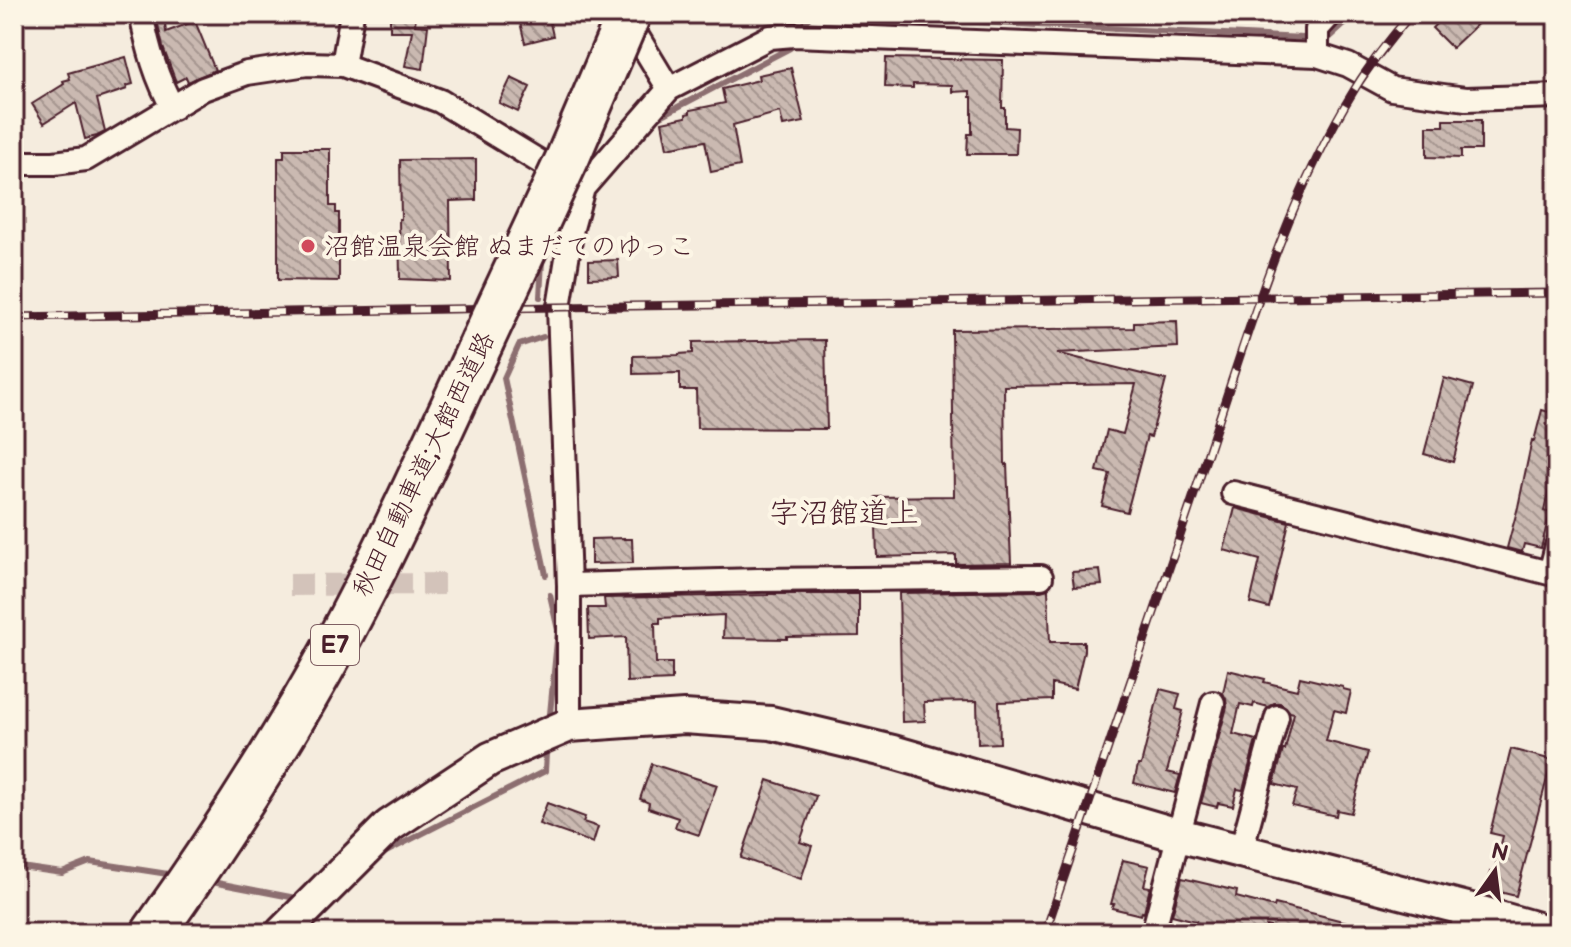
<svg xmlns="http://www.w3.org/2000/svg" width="1571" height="947" font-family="'Balsamiq Sans','Klee One',sans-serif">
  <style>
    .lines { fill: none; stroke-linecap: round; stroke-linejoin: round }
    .stream { stroke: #8c6e70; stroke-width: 6 }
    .building { fill: url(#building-back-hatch); stroke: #4a1f2b; stroke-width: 2 }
    .street-tunnel { stroke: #d3c3ba; stroke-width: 22; stroke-dasharray: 22 11; stroke-linecap: butt }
    .street-casing { stroke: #4a1f2b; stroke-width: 28 }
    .secondary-casing { stroke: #4a1f2b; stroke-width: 38 }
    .highway-casing { stroke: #4a1f2b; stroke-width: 48 }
    .street { stroke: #fcf5e5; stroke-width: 22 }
    .secondary { stroke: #fcf5e5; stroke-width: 32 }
    .highway { stroke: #fcf5e5; stroke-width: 42 }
    .rail-casing { stroke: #4a1f2b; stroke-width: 9 }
    .rail { stroke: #fcf5e5; stroke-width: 6; stroke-dasharray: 18; stroke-linecap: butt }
    .highway-bridge-casing { stroke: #4a1f2b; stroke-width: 48; stroke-linecap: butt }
    .highway-bridge { stroke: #fcf5e5; stroke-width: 42 }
    .poi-dot { fill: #d1495b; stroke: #fcf5e5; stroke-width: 3 }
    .labels { text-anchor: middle; stroke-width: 8; stroke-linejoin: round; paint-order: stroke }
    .shield { fill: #fcf5e5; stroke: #7f5f63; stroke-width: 2 }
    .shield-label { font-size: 24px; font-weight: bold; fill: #4a1f2b }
    .poi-label { font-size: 26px; fill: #4a1f2b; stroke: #fcf5e5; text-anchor: start }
    .street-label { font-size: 26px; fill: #4a1f2b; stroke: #fcf5e5 }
    .quarter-label { font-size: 30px; fill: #4a1f2b; stroke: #fcf5e5 }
  </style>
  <defs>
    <pattern id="building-back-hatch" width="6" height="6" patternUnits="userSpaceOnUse" patternTransform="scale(2)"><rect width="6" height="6" fill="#cab9b1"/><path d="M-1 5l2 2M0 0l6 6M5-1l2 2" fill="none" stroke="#a69690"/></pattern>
  </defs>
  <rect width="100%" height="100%" fill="#f5ecde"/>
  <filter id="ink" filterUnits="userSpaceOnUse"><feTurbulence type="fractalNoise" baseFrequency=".0125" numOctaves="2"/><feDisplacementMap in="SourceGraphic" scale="16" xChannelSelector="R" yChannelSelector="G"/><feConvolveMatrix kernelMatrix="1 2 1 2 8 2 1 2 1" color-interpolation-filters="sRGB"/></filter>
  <g filter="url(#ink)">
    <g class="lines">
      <path class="stream" d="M814 14 1304 38
        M805 23 811 14
        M1327 40 1356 14
        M657 118 790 48
        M540 297 542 260 545 255
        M543 337 519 345 504 378 546 575
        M550 714 558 630 550 595
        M382 854 545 771 546 753
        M14 866 62 873 90 862 168 874
        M212 882 301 899"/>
    </g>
    <path class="building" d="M390 14H416L415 25 428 26 423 69 405 66 412 31H390Z
      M518 14H548L553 36 525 43Z
      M1446 14H1488L1452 48 1432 28Z
      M164 15 166 32 195 21 215 70 188 82 186 77 176 82 163 47 156 16Z
      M126 57 133 84 126 86 127 89 97 99 105 132 97 136 85 139 76 103 44 123 32 104 64 84 63 81 70 79 68 73Z
      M886 58 1003 60 1002 108H1005V127L1017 128 1016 154H967L968 134H972V97H970V91L952 92V85L913 84V88L885 87Z
      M791 68 804 122 783 126 780 112 733 125 740 166 711 172 705 141 667 148 662 122 686 117V114L690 113V110L725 103 722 89 759 80 758 75Z
      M511 78 530 87 518 112 499 103Z
      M1444 120H1481V150H1461V158L1427 157V126H1444Z
      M284 149H330V206H336V213H339V281L278 280V158H284Z
      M476 159V200L450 201 451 281 400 279 399 219H401L400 160Z
      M618 260 619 277 589 278V261Z
      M1177 321 1178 347 1057 353 1166 380 1151 437 1147 436 1127 512 1102 506 1110 474 1097 471 1107 430 1123 434 1136 384 1004 386 1005 465 1007 464 1011 563 956 564V555L877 557 875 497 954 496 952 330 1134 328V322Z
      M825 340 827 429 697 428 696 390H680V373L633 374V356L679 355V354L693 353V342Z
      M1444 378 1473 386 1453 462 1424 454Z
      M1542 410 1557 414V483L1551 481 1544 511 1550 513 1541 548 1524 544 1522 552 1507 548 1518 507 1532 440 1534 441Z
      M1235 508 1289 522 1269 608 1250 603 1260 560 1224 550Z
      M624 538V539H632L633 563 591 564V539Z
      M1100 570 1102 585 1074 587 1072 572Z
      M1048 589 1050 642H1084V651L1075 689 1052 684V700L999 702 1000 743 978 744 977 701 924 702 925 721 902 722 899 593 1041 591Z
      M768 594H859V636L787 637V639L723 638 724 615 660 618V623H655L656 663H672V680L627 682 626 637 589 639 588 608H605L604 598 768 595Z
      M1228 670 1265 679 1264 682 1297 690 1300 677 1343 687V689L1351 691 1346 713 1334 710 1326 741 1368 752 1351 813 1337 810 1336 816 1292 806 1297 790 1274 784 1283 750H1285L1294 713 1290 712 1286 707 1280 703H1274L1268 707 1254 703 1253 707 1240 704 1233 734 1256 740 1243 790 1237 789 1233 806 1218 803 1217 807 1201 803 1227 707 1226 699 1223 693Z
      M1160 689 1180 694 1176 709 1183 711 1167 772 1180 775 1175 793 1134 783 1138 765H1141Z
      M1511 749 1552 760 1516 896 1487 889 1490 872 1494 873 1503 836 1490 833Z
      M652 764 717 785 699 835 675 827 678 818 648 808 649 803 640 799Z
      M768 780 816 796 800 842 812 846 801 879 741 858Z
      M547 803 585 817 583 822 598 827 593 843 539 824Z
      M1123 860 1149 866 1144 886 1150 887 1144 913 1142 912 1141 915 1112 908 1114 904H1111Z
      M1182 878 1237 891 1236 897 1274 907 1275 904 1367 927 1366 933H1294L1266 926 1265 933H1193L1196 921 1172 915Z"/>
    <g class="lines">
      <path class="street-tunnel" d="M290 585 448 584"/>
      <g class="street-casing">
        <path id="street" d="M141 14C148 48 156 78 173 108
          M626 18 669 89
          M1317 55V29L1331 14
          M343 65 352 14
          M14 163H54L86 159 203 89 247 73 307 64 343 65 440 101 568 179
          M1233 493 1557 575
          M1550 573 1557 546
          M569 585 758 580 1041 577
          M569 725V585L559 307 572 228 583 188 669 89 770 37 794 35 1317 55 1348 65 1392 89 1466 99 1557 96
          M1241 851 1277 717
          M1153 933 1213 703
          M1461 933 1467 909"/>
      </g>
      <g class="secondary-casing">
        <path id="secondary" d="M282 933 389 826 490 759 569 725 684 717 771 723 893 752 1178 835 1467 909 1551 933"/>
      </g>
      <g class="highway-casing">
        <path id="highway" d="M153 933C219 840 281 744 336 644 389 546 435 443 482 342"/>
      </g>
      <use href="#street" class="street"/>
      <use href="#secondary" class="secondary"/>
      <use href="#highway" class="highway"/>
      <g class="rail-casing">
        <path id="rail" d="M14 317 559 307 1557 293
          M1045 933C1097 780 1149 627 1201 474 1245 343 1283 205 1356 87 1372 61 1391 38 1411 14"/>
      </g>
      <use href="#rail" class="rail"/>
      <g class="highway-bridge-casing">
        <path id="highway-bridge" d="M482 342 568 157 629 14"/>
      </g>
      <use href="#highway-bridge" class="highway-bridge"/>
    </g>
  </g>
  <circle class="poi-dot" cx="308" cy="246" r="8"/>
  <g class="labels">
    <rect class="shield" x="311" y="625" width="48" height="40" rx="6"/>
    <g class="shield-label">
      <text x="335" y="653">E7</text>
    </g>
    <g class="poi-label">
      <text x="324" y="255">沼館温泉会館 ぬまだてのゆっこ</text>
    </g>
    <g class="street-label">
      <text transform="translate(423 464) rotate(-64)" y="9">秋田自動車道;大館西道路</text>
    </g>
    <g class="quarter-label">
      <text x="844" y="523">字沼館道上</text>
    </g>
  </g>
  <rect width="1571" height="947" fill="none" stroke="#fcf5e5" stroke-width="48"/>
  <rect x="24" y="24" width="1523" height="899" fill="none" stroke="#4a1f2b" stroke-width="3" filter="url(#ink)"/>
  <g transform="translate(1495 871) rotate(14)" stroke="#fcf5e5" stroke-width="6" paint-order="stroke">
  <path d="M0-6L14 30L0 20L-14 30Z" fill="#4a1f2b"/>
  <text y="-12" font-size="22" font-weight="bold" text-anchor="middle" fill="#4a1f2b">N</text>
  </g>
</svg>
